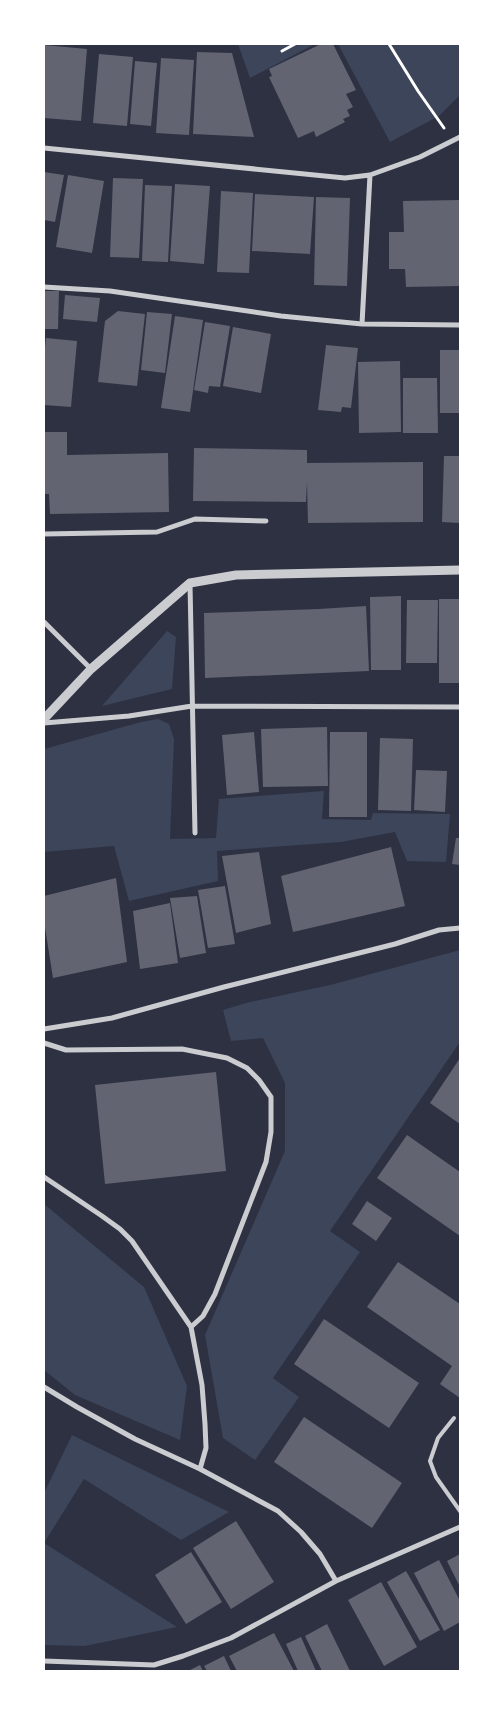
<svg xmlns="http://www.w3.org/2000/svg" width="504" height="1715" font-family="Lato,sans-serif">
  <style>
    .green { fill: #3c4559 }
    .building { fill: #626471 }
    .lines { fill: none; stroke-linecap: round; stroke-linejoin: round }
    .path { stroke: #fff; stroke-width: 3 }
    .service { stroke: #caccd0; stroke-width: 4 }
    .minor { stroke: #caccd0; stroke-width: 5 }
    .tertiary { stroke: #caccd0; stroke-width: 9 }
  </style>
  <rect width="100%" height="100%" fill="#2d3142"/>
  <path class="green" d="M238 44H315L250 78Z
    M338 44H460V95L439 116 390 142Z
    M167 631 176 637 172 689 102 706Z
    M158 719 169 724 174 739 170 839 216 838 219 799 324 791 322 819 371 820 373 813 450 814 446 862 407 861 395 832 341 842 217 851 218 881 129 901 114 846 44 852V749L141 722Z
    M460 950V1042L330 1231 360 1252 273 1378 299 1397 255 1460 223 1438 205 1335 285 1151V1083L263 1038 231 1041 223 1010 246 1003 330 985Z
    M44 1204 144 1287 187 1386 180 1440 75 1395 44 1370Z
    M72 1435 229 1512 181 1540 84 1479 44 1543 177 1627 85 1646 44 1645V1493Z"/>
  <path class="building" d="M321 44H333L356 90 346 94 353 107 347 110 350 116 343 119 345 122 316 137 314 131 298 138 269 77 272 76 269 69Z
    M44 45 87 49 81 121 44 118Z
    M197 52 232 53 254 137 193 134Z
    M99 54 133 57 127 126 93 123Z
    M161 58 194 60 189 135 156 133Z
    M135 61 157 63 151 126 130 124Z
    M44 172 64 175 55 222 44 220Z
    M68 175 104 181 92 253 56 247Z
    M113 178 143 179 139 258 110 257Z
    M175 184 210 186 204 264 170 261Z
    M145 185 172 186 168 262 142 261Z
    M221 191 253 193 249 273 217 272Z
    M255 194 314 197 310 254 252 251Z
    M316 197 350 198 347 286 314 285Z
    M460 200V286L406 287 405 269H389V232H404L403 201Z
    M44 291H59L58 329H44Z
    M65 295 100 298 97 322 63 319Z
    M118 311 145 314 137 386 98 382 105 321Z
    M147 312 172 314 165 373 141 370Z
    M175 316 203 320 190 412 161 408Z
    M205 322 230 326 220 387 209 386 208 393 194 390Z
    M233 327 271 334 261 393 223 386Z
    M46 338 77 341 71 407 44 405V357Z
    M326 345 358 348 351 408 342 407 341 412 318 410Z
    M440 350H460V413H440Z
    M400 361 401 432 359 433 358 362Z
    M403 378H437L438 433H403Z
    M44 432H67V455L168 453 169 512 50 514 49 494H44Z
    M194 448 307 450V463L423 462V522L308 523 307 482 306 502 193 501Z
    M444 456H460V523L442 522Z
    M401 596V670H371L370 597Z
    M439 599H460V683H439Z
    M407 600H438L437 663H406Z
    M366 606 369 671 205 678 204 613 319 609Z
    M327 727 328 786 263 787 261 729Z
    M254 732 259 792 227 795 222 735Z
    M330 732H367V817H329Z
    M380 738 413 739 411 811 378 810Z
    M416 770 447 771 445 812 414 810Z
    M456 838H460V865L452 864Z
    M391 847 405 906 293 932 281 876Z
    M259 852 271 924 236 933 222 856Z
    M116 878 127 962 53 978 44 921V896Z
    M225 886 235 944 208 948 198 890Z
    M197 896 206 953 180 958 170 898Z
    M170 903 178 963 140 969 133 911Z
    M460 1058V1124L430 1103Z
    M216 1072 226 1171 105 1184 95 1085Z
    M407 1135 460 1172V1236L377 1178Z
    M367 1201 392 1218 376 1241 352 1224Z
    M398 1262 460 1304V1398L440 1384 452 1366 367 1307Z
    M324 1319 419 1383 389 1428 294 1364Z
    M304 1417 402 1483 372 1528 274 1462Z
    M236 1521 274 1582 231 1609 193 1548Z
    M191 1552 222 1602 186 1624 155 1575Z
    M460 1554V1587L447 1561Z
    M439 1560 460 1601V1622L444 1631 414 1573Z
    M406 1571 440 1630 420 1641 387 1582Z
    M381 1582 417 1647 384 1666 348 1600Z
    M327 1624 350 1671H322L305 1636Z
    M274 1633 294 1671H237L229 1656Z
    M301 1637 316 1671H298L286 1644Z
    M224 1656 231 1671H207L204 1666Z
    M200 1665 203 1671H188Z"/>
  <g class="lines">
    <path class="path" d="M389 44 418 91 444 128
      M282 51 295 44"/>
    <path class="service" d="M454 1418 438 1438 430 1461 436 1477 460 1511"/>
    <path class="minor" d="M44 148 345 178 370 175 420 157 460 137
      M44 287 110 291 281 316 362 324 460 325
      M362 324 370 175
      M44 534 157 532 195 519 266 521
      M190 584 195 833
      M44 622 91 669
      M44 723 129 716 192 706 460 707
      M44 1029 112 1018 224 987 395 944 439 930 460 928
      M44 1043 66 1050 182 1049 227 1058 247 1068 259 1080 271 1097V1132L266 1162 215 1294 203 1316 191 1327
      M44 1177 102 1216 120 1229 132 1241 191 1327 202 1385 205 1424 206 1448 200 1469
      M44 1387 77 1407 135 1439 200 1469 278 1511 301 1532 320 1554 336 1581
      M44 1661 154 1665 183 1656 231 1638 336 1581 460 1527"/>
    <path class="tertiary" d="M44 719 91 669 190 583 236 575 460 570"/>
  </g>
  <rect width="504" height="1715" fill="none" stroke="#ffffff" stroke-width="90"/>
</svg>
